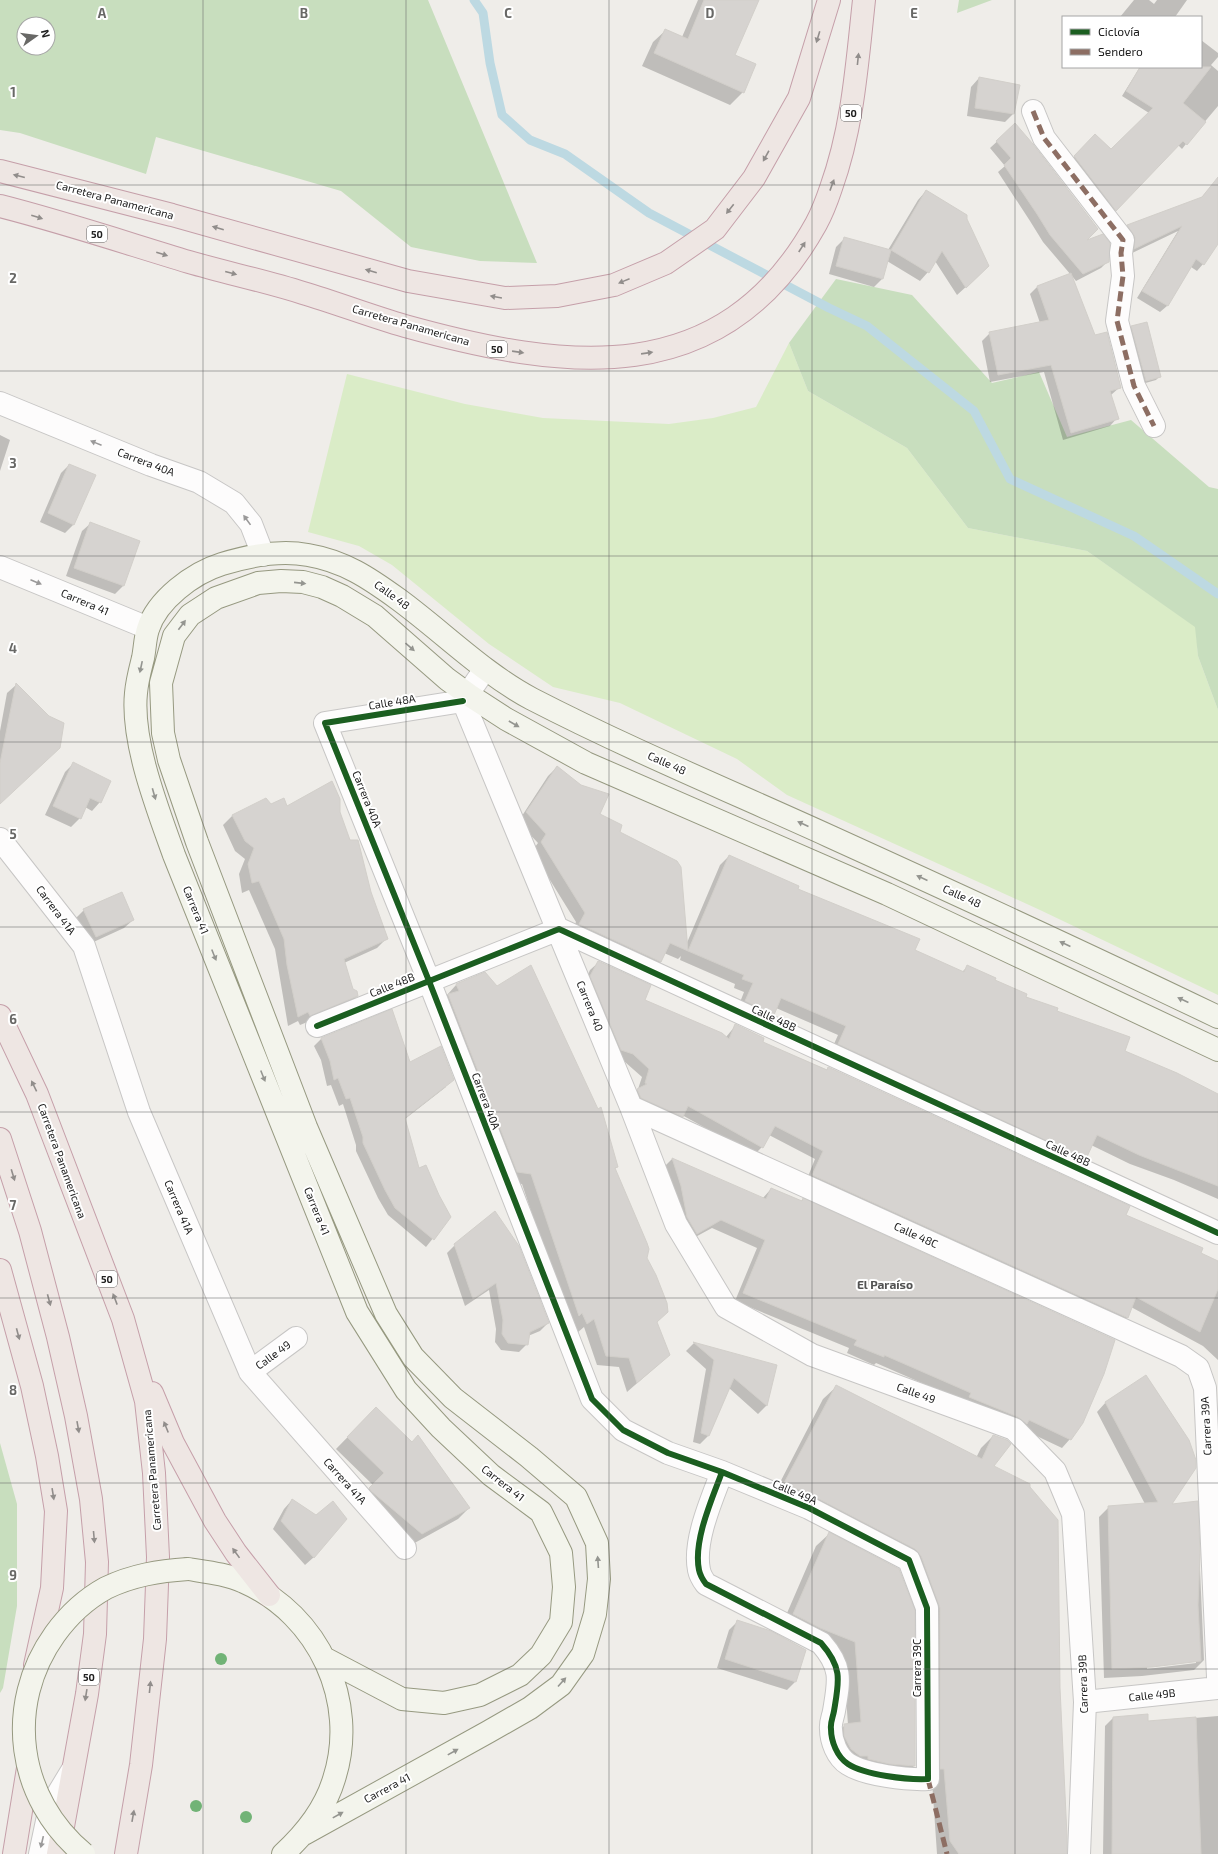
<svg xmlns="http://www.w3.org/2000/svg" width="1218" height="1854" font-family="'Exo 2',sans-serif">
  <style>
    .grass { fill: #daecc7 }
    .forest { fill: #c8debe; fill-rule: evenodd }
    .shadow { fill: #0003; fill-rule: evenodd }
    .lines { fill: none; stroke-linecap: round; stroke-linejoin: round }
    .stream { stroke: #bdd9e2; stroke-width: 9 }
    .building { fill: #d6d3d0; stroke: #d2cfca }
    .pedestrian-casing { stroke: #c7c6c5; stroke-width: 24 }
    .minor-casing { stroke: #c7c6c5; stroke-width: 24 }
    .secondary-casing { stroke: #969980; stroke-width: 24 }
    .trunk-casing { stroke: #c59fa9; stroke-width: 24 }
    .pedestrian { stroke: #fdfcfc; stroke-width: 22 }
    .minor { stroke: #fdfcfc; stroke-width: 22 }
    .secondary { stroke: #f3f4ec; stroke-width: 22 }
    .trunk { stroke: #eee6e3; stroke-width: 22 }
    .secondary-bridge-casing { stroke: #969980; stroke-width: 24; stroke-linecap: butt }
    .secondary-bridge { stroke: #f3f4ec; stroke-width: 22 }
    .quiet { stroke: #8d6e63; stroke-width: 5; stroke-dasharray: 10 5; stroke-linecap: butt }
    .cycleway-casing { stroke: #fff; stroke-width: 8 }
    .cycleway { stroke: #1b5e20; stroke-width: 6 }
    .tree { fill: #71b376 }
    .oneway { fill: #918d8b }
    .oneway2 { fill: #9a9999 }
    .oneway3 { fill: #949590 }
    .grid { fill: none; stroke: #686866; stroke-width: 1; stroke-opacity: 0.55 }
    .labels { text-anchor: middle; stroke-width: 4; stroke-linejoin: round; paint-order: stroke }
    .shield { fill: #fff; stroke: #636363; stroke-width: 1 }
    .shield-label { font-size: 10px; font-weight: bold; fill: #202020 }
    .street-label { font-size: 11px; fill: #202020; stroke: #fff }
    .neighbourhood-label { font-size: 12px; font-weight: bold; fill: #535353; stroke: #fff }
    .grid-label { font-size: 13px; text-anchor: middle; font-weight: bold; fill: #686866; stroke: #fff; stroke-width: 4; stroke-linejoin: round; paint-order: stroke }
  </style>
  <rect width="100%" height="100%" fill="#efede9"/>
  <path class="grass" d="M789 343 808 391 907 448 968 528 1087 551 1196 627 1198 656 1218 710V995L1040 910 787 795 737 759 620 703 553 687 489 644 392 565 359 546 308 532 347 374 465 404 543 418 669 424 713 418 756 407Z"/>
  <path class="forest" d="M0 0H428L537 263 480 261 411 247 341 191 156 137 146 174 20 133 0 130ZM24 24H48V48H24Z
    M959 0H992L957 13Z
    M836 279 912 295 992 383 1039 372 1067 437 1131 420 1209 487 1218 489V710L1198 656 1195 627 1087 551 968 528 907 448 808 391 789 343Z
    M0 1443 17 1504V1606L3 1688 0 1693Z"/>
  <path class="shadow" d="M698 0H758L734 55 743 92 730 105 642 66 653 42 666 30 682 37Z
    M1134 0H1149L1154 4 1157 0H1187L1175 17H1120Z
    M1201 40 1218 53V57L1211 65 1218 71V106L1186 144 1182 149 1178 145 1111 214 1070 162 1095 135 1111 150 1149 113 1122 96 1140 67H1201Z
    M979 78 1019 86 1013 114 1005 122 967 116 971 87Z
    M1015 125 1083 243 1108 261 1101 268 1076 281 1072 276 1094 337 1120 387 1111 395 1117 418 1110 426 1063 440 1044 372 990 382 982 341 990 333 1040 323 1030 294 1038 286 1071 275 1043 242 1030 221 998 172 1005 166 990 148Z
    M1218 179V242L1203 264 1197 271 1191 267 1167 306 1160 312 1137 298 1178 231 1128 255 1121 232 1128 226 1201 198Z
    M926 191 966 219 979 275 957 295 935 261 928 272 920 281 887 261 882 279 874 287 829 274 836 247 845 238 888 250 918 200Z
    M1132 327 1160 376 1156 380 1142 384 1128 331Z
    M0 435 10 440 0 471Z
    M69 465 74 524 65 533 40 522 61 473Z
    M91 523 139 542 123 586 115 594 66 576 82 531Z
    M16 685 48 716 0 804V731L7 693Z
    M73 764 100 802 92 811 85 807 80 818 71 827 45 815 65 772Z
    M557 767 598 815 618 833 686 945 720 865 729 856 914 951 962 972 967 967 1056 1012 1124 1052 1218 1095V1199L1174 1180 1130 1164 1091 1145 1086 1158 1076 1167 830 1053 838 1035 776 1008 773 1014 764 1023 737 1010 744 992 734 988 735 984 680 960 681 956 678 959 664 953 661 962 652 971 571 933 576 922 532 851 538 843 518 822 548 776Z
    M270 806 339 812 387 938 377 948 344 963 352 990 357 996 347 1006 300 1025 298 1021 288 1026 275 949 249 890 242 893 239 874 245 859 235 851 223 825 233 815Z
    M84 910 133 920 124 928 87 945 76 918Z
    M599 962 643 1001 726 1037 736 1025 761 1042 827 1070 829 1068 1218 1262V1360L1203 1346 1131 1307 1127 1318 1118 1326 805 1184 815 1159 769 1135 762 1147 754 1155 682 1115 674 1124 629 1098 638 1089 642 1077 625 1062 613 1058 583 985 590 970Z
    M456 985 617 1167 614 1169 646 1259 657 1322 659 1364 627 1392 619 1367 597 1365 584 1327 577 1333 569 1325 522 1184 507 1182 438 1005Z
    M321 1039 410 1063 446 1087 405 1119 418 1169 438 1196 450 1217 426 1247 388 1215 378 1198 356 1151V1145L343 1104 339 1106 331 1085 327 1086 321 1060 314 1046Z
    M672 1159 762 1199 771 1189 801 1201 803 1200 1070 1439 1062 1448 963 1401 876 1363 874 1365 847 1353 849 1348 735 1301 757 1248 712 1228 688 1241 664 1167Z
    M455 1245 548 1323 540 1331 528 1336 527 1344 519 1352 501 1350 495 1342 496 1329 489 1290 465 1306 447 1253Z
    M694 1343 776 1366 766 1406 758 1414 729 1388 709 1435 700 1444 693 1442 706 1369 686 1351Z
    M836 1387 976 1458 981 1448 993 1436V1466L1059 1688 1066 1854H937L932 1781 927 1621 908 1568 773 1496 823 1399Z
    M1106 1402 1170 1505 1197 1502 1204 1660 1194 1670 1142 1676 1104 1678 1099 1517 1109 1507 1145 1504 1097 1412ZM1196 1661V1663L1147 1669V1667Z
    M376 1408 469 1508 458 1519 411 1545 359 1500 373 1485 336 1449Z
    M292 1500 314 1557 305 1565 273 1529 284 1509Z
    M829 1534 914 1610V1766L902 1779 876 1776 832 1738 845 1725H848L843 1654 807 1641 781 1627 816 1546Z
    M737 1622 805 1650 795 1682 787 1690 717 1668 729 1630Z
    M1218 1716V1854H1103L1105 1726 1113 1718 1147 1722Z"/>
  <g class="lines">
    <path class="stream" d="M474 0 483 13 490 63 502 115 530 140 565 154 649 213 829 308 867 326 974 411 1010 479 1134 536 1218 594"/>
  </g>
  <path class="building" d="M704 0H759L735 55 756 64 744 93 654 53 665 29 688 39Z
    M1140 67H1211L1183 103 1206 122 1187 145 1183 141 1116 211 1074 156 1095 134 1111 149 1153 108 1126 91Z
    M979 77 1020 85 1014 114 975 108Z
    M1015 123 1033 144 1098 229 1087 240 1103 234 1110 243 1109 262 1083 274 1050 235 1037 214 1004 165 1011 158 996 141Z
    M1218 177V244L1204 265 1196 259 1168 306 1142 291 1182 226 1134 249 1135 237 1127 225 1202 197Z
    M926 190 967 215V219L989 266 966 288 942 251 929 273 891 250Z
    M844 237 891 250 883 279 836 266Z
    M1071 273 1095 335 1107 332 1121 388 1110 391 1119 419 1071 433 1051 365 998 375 989 332 1049 320 1037 286Z
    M1147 322 1161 377 1146 381 1131 326Z
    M69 464 96 475 74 525 48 513Z
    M90 522 140 541 124 586 74 568Z
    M16 683 49 716 64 723 60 748 0 804V763Z
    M73 762 111 781 101 803 90 798 81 819 53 806Z
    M557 766 581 785 609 794 600 814 622 825 620 832 677 861 681 867 688 951 670 943 661 962 579 924 585 913 541 842 546 834 526 812Z
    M332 781 340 799V812L350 840H358L371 892 388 939 344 959 353 989 357 991 358 996 310 1016 308 1012 298 1017 287 965 284 939 259 881 252 883 248 864 254 848 245 841 232 815 266 798 271 804 284 798 287 806Z
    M729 855 799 886 798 889 920 939 915 950 964 972 967 965 996 978 995 980 1027 994 1026 997 1058 1008 1057 1011 1130 1037 1125 1051 1177 1073 1218 1094V1186L1139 1155 1097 1135 1086 1159 838 1044 846 1026 781 998 774 1015 745 1001 753 983 742 979 744 975 688 951Z
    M122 892 134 920 96 937 83 909Z
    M598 961 651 985 645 1000 722 1033 729 1039 735 1024 764 1038 763 1042 827 1070 828 1067 1130 1206 1126 1215 1203 1248 1201 1253 1218 1261V1289L1200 1332 1136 1297 1128 1318 812 1175 823 1151 775 1126 763 1148 688 1106 683 1117 641 1098 637 1089 647 1084 645 1083 649 1069 633 1054 621 1050 590 976Z
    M531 965 598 1109 601 1107 618 1167 615 1168 647 1243 649 1249 647 1258 656 1275 667 1303 668 1312 657 1322 670 1355 637 1383 629 1358 606 1356 594 1319 587 1324 582 1313 579 1316 531 1174 517 1172 448 994 459 991 456 984 485 972 497 986Z
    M392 1009 410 1062 441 1046 454 1080 405 1118 419 1168 426 1165 439 1195 451 1217 434 1240 395 1208 385 1190 363 1143V1137L350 1098 346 1099 338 1078 334 1080 330 1061 321 1038Z
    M672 1158 766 1199 771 1188 802 1201 803 1198 1115 1340 1104 1374 1083 1423 1071 1440 1029 1420 1027 1424 1018 1417 969 1397 971 1393 884 1355V1357L854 1345 857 1340 743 1293 765 1240 721 1220 697 1234 687 1217 681 1186Z
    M495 1211 519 1246 549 1323 530 1332 528 1345 508 1343 502 1334 503 1320 496 1283 473 1299 454 1244Z
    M693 1342 777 1365 767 1406 734 1378 709 1436 701 1433 714 1360Z
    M1146 1375 1189 1440 1196 1460V1468L1172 1504 1198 1501 1200 1554 1198 1605 1201 1661 1152 1667 1112 1669 1108 1506 1158 1502 1105 1402Z
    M836 1385 982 1459 993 1435 1007 1440 1011 1444 994 1466 1030 1484V1487L1058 1520 1060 1688 1067 1836V1854H959L950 1841 944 1769H940V1608L921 1556 915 1549 815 1497 784 1483Z
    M376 1407 412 1442 418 1435 470 1508 422 1534 371 1491 369 1488 384 1473 347 1437Z
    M292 1499 316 1515 333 1501 347 1519 314 1558 281 1521Z
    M829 1532 899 1569 915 1610V1766L889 1764 868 1759V1756H860L851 1749 844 1736V1724L861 1722 855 1642 820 1628 793 1614Z
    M737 1620 771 1631 806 1650 796 1682 725 1659Z
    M1148 1714V1721L1196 1717 1201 1854H1112L1113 1717Z"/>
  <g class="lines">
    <g class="pedestrian-casing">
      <path id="pedestrian" d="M1033 111 1044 138 1123 240 1121 253 1123 276 1117 321 1134 386 1154 426"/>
    </g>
    <g class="minor-casing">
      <path id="minor" d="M0 403 151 465 199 482 234 503 251 524 263 555
        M0 567 148 628
        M463 701 325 723 429 981 592 1399 623 1430 668 1453 722 1472 809 1508 909 1560 927 1608 928 1779C907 1780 865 1775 848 1764 837 1757 831 1741 831 1729 830 1723 833 1717 834 1711 839 1681 843 1668 821 1643L706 1584C703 1580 700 1575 699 1570 693 1541 712 1499 722 1472
        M463 701 631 1107 676 1224 726 1307 812 1355 1014 1429 1055 1471 1073 1514 1085 1702 1079 1854
        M463 701 485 669
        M0 839 84 946 139 1112 250 1372 405 1548
        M317 1026 559 929 1218 1233
        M631 1107 1181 1356 1198 1368 1205 1388 1218 1677
        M250 1372 296 1338
        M1085 1702 1218 1688
        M40 1854 50 1807 73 1769"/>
    </g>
    <g class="secondary-casing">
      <path id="secondary" d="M188 1569C207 1572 227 1574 244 1582 319 1615 359 1702 334 1779 325 1809 306 1833 283 1854
        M326 1659 402 1699 444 1703 480 1695 520 1675 541 1655 561 1622 564 1587 561 1553 541 1512 491 1475 441 1428 406 1390 357 1312 174 855C158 810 131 742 136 693 137 681 140 670 143 658 145 648 145 638 148 629 157 600 193 573 222 564 248 556 280 550 308 555 344 561 369 578 398 599 443 632 483 673 532 699 629 749 730 791 829 836 959 895 1089 955 1218 1017
        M304 1834 488 1732 530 1708 561 1685 583 1654 595 1614 599 1579 597 1543 576 1497 529 1457 453 1398 413 1357 386 1314 306 1127 197 842 169 760 163 733 161 683 174 636 190 615 216 598 258 583 281 581 303 582 322 587 342 596 375 616 447 679 469 695 506 719 586 763 887 894 1218 1050"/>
    </g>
    <g class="trunk-casing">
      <path id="trunk" d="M0 171 172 215 408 281 505 298 557 296 614 285 666 263 715 229 754 178 799 98 829 0
        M0 206C63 222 126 243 189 262 227 273 265 281 303 293 337 303 370 316 405 326 564 370 722 393 816 224 822 213 827 200 831 188 853 127 857 64 864 0
        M0 1016 37 1094 123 1319 146 1401 154 1473 158 1557 155 1639 141 1765 126 1854
        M0 1139 30 1231 58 1337 76 1416 91 1499 97 1562 95 1634 87 1694 58 1854
        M0 1270 32 1386 47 1456 56 1511 52 1588 35 1665
        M152 1393 173 1443 215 1521 236 1553 269 1595
        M14 1854 28 1768"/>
    </g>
    <use href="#pedestrian" class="pedestrian"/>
    <use href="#minor" class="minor"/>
    <use href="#secondary" class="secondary"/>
    <use href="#trunk" class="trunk"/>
    <g class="secondary-bridge-casing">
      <path id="secondary-bridge" d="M84 1854C17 1799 4 1705 55 1634 68 1616 86 1599 106 1588 133 1575 159 1571 188 1569"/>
    </g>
    <use href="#secondary-bridge" class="secondary-bridge"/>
    <path class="quiet" d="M1033 111 1044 138 1123 240 1121 253 1123 276 1117 321 1134 386 1154 426
      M928 1779 947 1854"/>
    <g class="cycleway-casing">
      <path id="cycleway" d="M463 701 325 723 429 981 592 1399 623 1430 668 1453 722 1472 809 1508 909 1560 927 1608 928 1779C907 1780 865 1775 848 1764 837 1757 831 1741 831 1729 830 1723 833 1717 834 1711 839 1681 843 1668 821 1643L706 1584C703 1580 700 1575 699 1570 693 1541 712 1499 722 1472
        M317 1026 559 929 1218 1233"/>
    </g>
    <use href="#cycleway" class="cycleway"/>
  </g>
  <g class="tree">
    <circle cx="221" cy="1659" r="6"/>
    <circle cx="196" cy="1806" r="6"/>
    <circle cx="246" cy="1817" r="6"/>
  </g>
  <defs><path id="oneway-solid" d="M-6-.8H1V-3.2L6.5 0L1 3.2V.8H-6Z"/></defs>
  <g class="oneway">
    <use href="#oneway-solid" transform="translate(818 37) rotate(107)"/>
    <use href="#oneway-solid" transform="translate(858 59) rotate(-84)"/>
    <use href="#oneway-solid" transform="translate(766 156) rotate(119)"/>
    <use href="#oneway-solid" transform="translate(19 176) rotate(-166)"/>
    <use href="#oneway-solid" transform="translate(832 185) rotate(-70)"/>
    <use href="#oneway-solid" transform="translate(730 209) rotate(128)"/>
    <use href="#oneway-solid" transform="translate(37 217) rotate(17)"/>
    <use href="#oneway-solid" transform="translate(218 228) rotate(-164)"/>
    <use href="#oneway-solid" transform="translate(802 247) rotate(-57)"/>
    <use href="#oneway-solid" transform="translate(162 254) rotate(17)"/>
    <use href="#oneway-solid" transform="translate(371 271) rotate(-164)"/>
    <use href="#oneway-solid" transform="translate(231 273) rotate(15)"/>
    <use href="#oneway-solid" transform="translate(624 281) rotate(158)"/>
    <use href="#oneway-solid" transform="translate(496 297) rotate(-170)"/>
    <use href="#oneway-solid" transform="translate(518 352) rotate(8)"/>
    <use href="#oneway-solid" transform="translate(647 353) rotate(-8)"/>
    <use href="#oneway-solid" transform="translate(34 1086) rotate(-116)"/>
    <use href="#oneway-solid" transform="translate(13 1175) rotate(73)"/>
    <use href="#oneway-solid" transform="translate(115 1299) rotate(-111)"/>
    <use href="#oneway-solid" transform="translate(49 1300) rotate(75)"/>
    <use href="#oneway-solid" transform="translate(18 1334) rotate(75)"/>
    <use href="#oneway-solid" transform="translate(78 1427) rotate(80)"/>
    <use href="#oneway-solid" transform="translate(166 1427) rotate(-112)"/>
    <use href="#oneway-solid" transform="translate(53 1494) rotate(81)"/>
    <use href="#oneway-solid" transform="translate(94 1537) rotate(85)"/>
    <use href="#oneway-solid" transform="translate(236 1553) rotate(-126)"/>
    <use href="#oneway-solid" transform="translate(150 1687) rotate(-84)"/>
    <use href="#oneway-solid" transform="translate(86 1695) rotate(99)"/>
    <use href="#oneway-solid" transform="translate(133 1816) rotate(-80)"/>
  </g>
  <g class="oneway2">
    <use href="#oneway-solid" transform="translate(96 443) rotate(-158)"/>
    <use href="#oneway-solid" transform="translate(247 520) rotate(-126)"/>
    <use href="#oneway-solid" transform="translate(36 582) rotate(23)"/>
    <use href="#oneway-solid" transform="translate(42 1842) rotate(103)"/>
  </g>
  <g class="oneway3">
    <use href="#oneway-solid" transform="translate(300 583) rotate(6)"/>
    <use href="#oneway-solid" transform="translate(182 625) rotate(-53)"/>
    <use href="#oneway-solid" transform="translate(410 647) rotate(41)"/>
    <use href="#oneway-solid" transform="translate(141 667) rotate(102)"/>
    <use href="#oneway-solid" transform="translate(514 724) rotate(30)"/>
    <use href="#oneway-solid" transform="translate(154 794) rotate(74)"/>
    <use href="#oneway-solid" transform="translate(803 824) rotate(-156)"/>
    <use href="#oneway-solid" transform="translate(922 878) rotate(-156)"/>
    <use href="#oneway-solid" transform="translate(1065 944) rotate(-155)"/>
    <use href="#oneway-solid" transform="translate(214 955) rotate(68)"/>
    <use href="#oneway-solid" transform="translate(1183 1000) rotate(-155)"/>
    <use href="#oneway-solid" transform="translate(263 1076) rotate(68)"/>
    <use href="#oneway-solid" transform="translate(598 1562) rotate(-94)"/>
    <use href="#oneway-solid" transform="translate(562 1682) rotate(-48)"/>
    <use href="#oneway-solid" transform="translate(453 1752) rotate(-29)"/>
    <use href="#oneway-solid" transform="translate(338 1815) rotate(-29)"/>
  </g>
  <path class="grid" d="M203 0V1854M406 0V1854M609 0V1854M812 0V1854M1015 0V1854M0 185H1218M0 371H1218M0 556H1218M0 742H1218M0 927H1218M0 1112H1218M0 1298H1218M0 1483H1218M0 1669H1218"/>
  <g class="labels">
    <g class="shield">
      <rect x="841" y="105" width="20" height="16" rx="3"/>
      <rect x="87" y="226" width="20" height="16" rx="3"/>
      <rect x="487" y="341" width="20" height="16" rx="3"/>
      <rect x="97" y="1271" width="20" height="16" rx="3"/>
      <rect x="79" y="1669" width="20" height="16" rx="3"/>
    </g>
    <g class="shield-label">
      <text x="851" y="117">50</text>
      <text x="97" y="238">50</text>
      <text x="497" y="353">50</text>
      <text x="107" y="1283">50</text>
      <text x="89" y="1681">50</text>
    </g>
    <g class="street-label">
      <text transform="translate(115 200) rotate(15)" y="4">Carretera Panamericana</text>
      <text transform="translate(411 325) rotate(16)" y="4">Carretera Panamericana</text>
      <text transform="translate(146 462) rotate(21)" y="4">Carrera 40A</text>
      <text transform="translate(392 595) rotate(36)" y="4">Calle 48</text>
      <text transform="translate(85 602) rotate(23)" y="4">Carrera 41</text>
      <text transform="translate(392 702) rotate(-9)" y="4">Calle 48A</text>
      <text transform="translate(667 763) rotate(24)" y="4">Calle 48</text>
      <text transform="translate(367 799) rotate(68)" y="4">Carrera 40A</text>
      <text transform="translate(962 896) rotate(24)" y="4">Calle 48</text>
      <text transform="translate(56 910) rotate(53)" y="4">Carrera 41A</text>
      <text transform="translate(196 910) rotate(68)" y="4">Carrera 41</text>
      <text transform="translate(392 985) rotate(-22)" y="4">Calle 48B</text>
      <text transform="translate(590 1006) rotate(68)" y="4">Carrera 40</text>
      <text transform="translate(774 1018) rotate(25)" y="4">Calle 48B</text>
      <text transform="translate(486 1101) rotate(69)" y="4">Carrera 40A</text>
      <text transform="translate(1068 1153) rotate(25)" y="4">Calle 48B</text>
      <text transform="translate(62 1161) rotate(70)" y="4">Carretera Panamericana</text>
      <text transform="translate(179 1207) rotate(67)" y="4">Carrera 41A</text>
      <text transform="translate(317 1211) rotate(68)" y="4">Carrera 41</text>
      <text transform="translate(916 1235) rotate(24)" y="4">Calle 48C</text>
      <text transform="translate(273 1355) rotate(-36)" y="4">Calle 49</text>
      <text transform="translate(916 1393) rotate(20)" y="4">Calle 49</text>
      <text transform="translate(1206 1426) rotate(-93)" y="4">Carrera 39A</text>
      <text transform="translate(152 1470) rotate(-95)" y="4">Carretera Panamericana</text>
      <text transform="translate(345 1481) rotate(48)" y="4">Carrera 41A</text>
      <text transform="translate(503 1483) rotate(38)" y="4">Carrera 41</text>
      <text transform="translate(795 1492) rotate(23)" y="4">Calle 49A</text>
      <text transform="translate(917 1668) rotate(-90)" y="4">Carrera 39C</text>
      <text transform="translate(1083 1684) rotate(-92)" y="4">Carrera 39B</text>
      <text transform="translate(1152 1695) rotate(-6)" y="4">Calle 49B</text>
      <text transform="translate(387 1788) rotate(-28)" y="4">Carrera 41</text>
    </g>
    <g class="neighbourhood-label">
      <text x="885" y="1289">El Paraíso</text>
    </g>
  </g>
  <g class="grid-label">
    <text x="102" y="18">A</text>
    <text x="304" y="18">B</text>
    <text x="508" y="18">C</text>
    <text x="710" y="18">D</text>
    <text x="914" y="18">E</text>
    <text x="13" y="97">1</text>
    <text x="13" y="283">2</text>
    <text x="13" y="468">3</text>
    <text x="13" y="653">4</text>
    <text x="13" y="839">5</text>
    <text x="13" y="1024">6</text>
    <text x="13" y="1210">7</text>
    <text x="13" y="1395">8</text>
    <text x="13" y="1580">9</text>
  </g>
  <rect x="1062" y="16" width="140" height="52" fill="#ffffff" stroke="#a6a6a6"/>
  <rect x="1070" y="29" width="20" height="6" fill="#1b5e20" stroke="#a6a6a6"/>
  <text x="1098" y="36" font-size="12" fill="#202020">Ciclovía</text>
  <rect x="1070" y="49" width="20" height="6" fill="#8d6e63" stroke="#a6a6a6"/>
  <text x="1098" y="56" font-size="12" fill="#202020">Sendero</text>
  <g transform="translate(36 36) rotate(76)"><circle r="19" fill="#ffffff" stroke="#a6a6a6"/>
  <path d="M0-3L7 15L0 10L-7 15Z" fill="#686866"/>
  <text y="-6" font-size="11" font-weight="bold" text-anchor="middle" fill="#202020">N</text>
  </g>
</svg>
